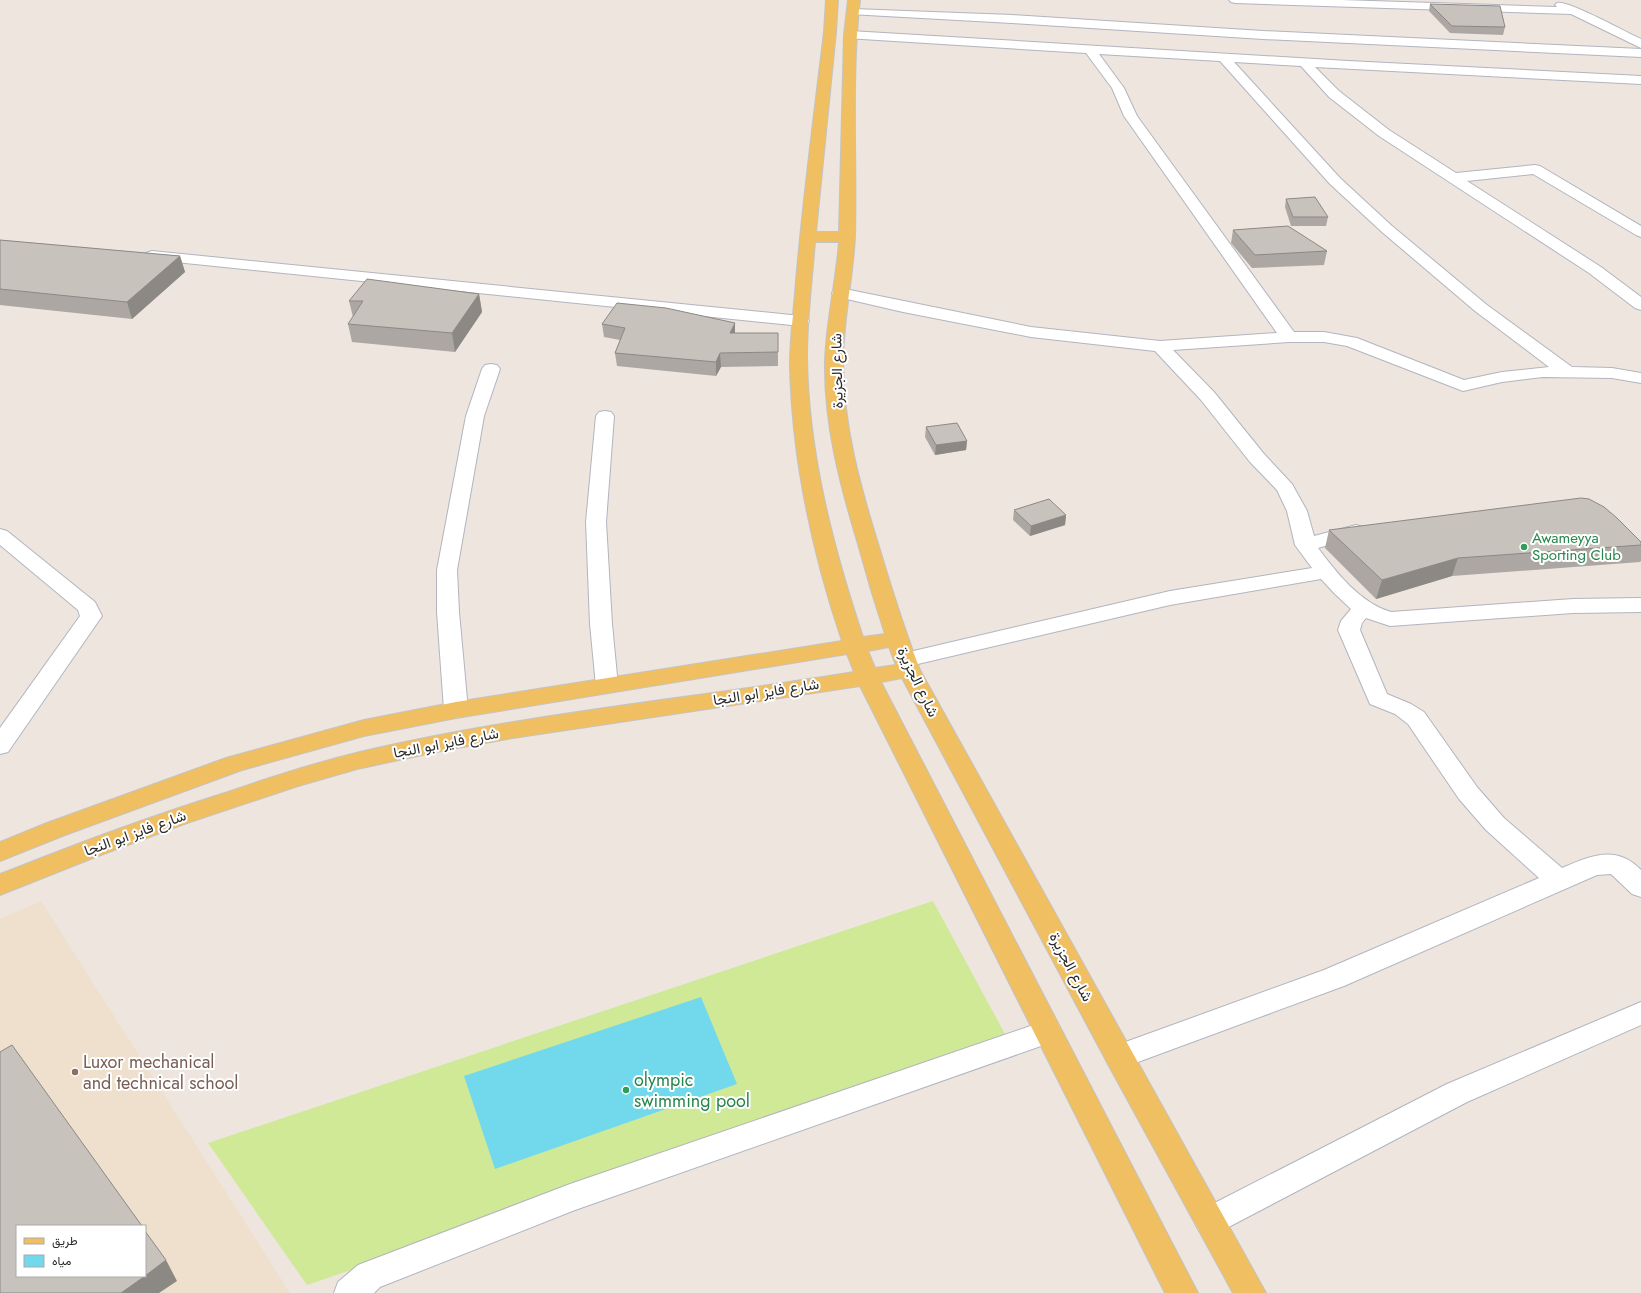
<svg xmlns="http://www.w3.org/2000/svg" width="1641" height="1293" font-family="Jost,Vazirmatn,sans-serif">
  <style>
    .education { fill: #eee0cd; fill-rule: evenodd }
    .pitch { fill: #cfe997 }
    .water { fill: #72d9ed }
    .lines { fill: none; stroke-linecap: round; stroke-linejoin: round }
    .minor-casing { stroke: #b1b5bf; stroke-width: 2 }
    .major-casing { stroke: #c4c4c4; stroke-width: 2 }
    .minor { fill: #fff; fill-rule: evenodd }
    .major { fill: #efbf61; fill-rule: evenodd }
    .wall { fill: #aca7a3 }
    .shaded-wall { fill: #8c8884 }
    .building { fill: #c8c2bd; stroke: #8c8884 }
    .leisure-dot { fill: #2e9e5b; stroke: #fff; stroke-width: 1.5 }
    .education-dot { fill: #8d6e63; stroke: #fff; stroke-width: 1.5 }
    .labels { text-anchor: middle; stroke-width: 4; stroke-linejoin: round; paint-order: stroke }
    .street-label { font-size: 15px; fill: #2b2b2b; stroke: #fff }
    .leisure-label { font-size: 15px; fill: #27864d; stroke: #fff; text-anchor: start }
    .near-education-label { font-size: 18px; fill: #785e54; stroke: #fff; text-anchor: start }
    .near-leisure-label { font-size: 18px; fill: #27864d; stroke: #fff; text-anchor: start }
  </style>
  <rect width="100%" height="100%" fill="#ede5de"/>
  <path class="education" d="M41 901 290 1293H0V919ZM17 1226H145V1276H17Z"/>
  <path class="pitch" d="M933 901 1012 1047 754 1132 307 1285 208 1143Z"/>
  <path class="water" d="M701 997 737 1084 495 1169 464 1076Z"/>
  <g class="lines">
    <g class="minor-casing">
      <path id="minor" d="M1229 0H1341L1557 7 1555 5 1557 3C1568 0 1627 33 1641 39V48L1571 14 1235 3 1231 2Z
        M853 9 1012 15 1263 31 1641 49V57L1263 39 1012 23 849 14 847 12 849 10Z
        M850 31 1348 61 1641 76V84L1315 67 1339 91 1389 130 1456 173 1535 165 1540 166 1641 226V237L1636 235 1533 174 1467 181 1601 267 1641 297V310L1635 308 1589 273 1379 136 1329 97 1301 66 1234 62 1340 178 1392 226 1487 305 1572 367 1612 368 1641 373V383L1612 378 1543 377 1502 382 1463 391 1347 346 1324 342H1289L1173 350 1214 392 1264 454 1292 484 1307 511 1314 536 1356 525 1363 527 1366 531 1363 535 1318 548C1336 572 1360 603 1391 612L1573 599 1641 598V612L1573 613 1390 626 1366 618 1362 623 1360 630 1387 694 1411 704 1424 712 1477 787 1504 818 1562 868C1590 856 1616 844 1641 870V897L1632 894 1611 874 1597 875 1344 986 1119 1069 1109 1066 1105 1057 1109 1048 1324 970 1539 878 1486 830 1459 799 1408 724 1395 714 1370 704 1338 630 1341 621 1351 609 1335 594 1321 579 1170 605 905 667 897 665 894 660 897 655 905 653 1170 591 1312 568 1295 545 1287 511 1277 490 1250 462 1201 400 1155 351 1031 337 903 312 834 296 832 293 834 290 840 288 1031 327 1160 341 1277 333 1124 116 1112 88 1086 53 846 38 844 35 846 32ZM1099 54 1220 61 1330 184 1382 232 1475 311 1549 367 1502 372 1464 380 1357 338 1324 332H1294L1137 116 1124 88Z
        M152 251 801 316 807 317 809 321 807 325 801 326 146 259 144 256 146 253Z
        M491 364 497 365 500 369 484 416 457 570 459 612 468 710 464 715 456 718 448 715 444 710 437 612V570L466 416 482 369 485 365Z
        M605 411 611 412 614 416 606 522 612 624 618 686 615 691 607 693 599 691 596 686 590 624 586 522 596 416 599 412Z
        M0 529 7 531 95 602 102 616 8 752 0 754V728L80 616 78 610 0 545Z
        M1641 1002V1025L1467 1102 1221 1231 1210 1235 1199 1231 1194 1221 1199 1211 1447 1084Z
        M1048 1020 1058 1024 1062 1032 1058 1040 575 1210 380 1287 374 1293H334L338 1282 358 1265 570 1184Z"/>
    </g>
    <g class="major-casing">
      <path id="major" d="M826 0H838L836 32 816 232H839L844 35 848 0H860C851 78 857 158 855 236 853 279 843 320 843 362 843 427 861 489 880 550 892 590 905 631 920 670L1266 1293H1233L1109 1066 902 678 881 682 1198 1293H1165L860 686 507 739 441 751 357 769 298 786 187 823 98 856 0 895V874L21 866C89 839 158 814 228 792 271 777 315 763 360 752 522 714 689 699 854 672L847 654 456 718 364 736 242 770 65 835 0 861V842L47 823 226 758 364 720 456 702 842 641C812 552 792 459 790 365 790 337 794 309 796 281 803 198 814 115 824 32ZM815 242H839C836 282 826 322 825 362 824 424 840 485 858 544 866 574 875 604 885 634L863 637C833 547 808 452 807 356 807 318 812 280 815 242ZM889 647 896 665 875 668 868 651Z"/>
    </g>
    <use href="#minor" class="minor"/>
    <use href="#major" class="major"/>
  </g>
  <path class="wall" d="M1430 4 1505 27 1503 35 1450 33 1429 11Z
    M1286 199 1328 217 1326 226H1291L1285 207Z
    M1233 230 1327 251 1324 265 1252 268 1231 243Z
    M0 240 180 256 185 272 132 319 0 305Z
    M479 294 482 312 455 352 352 342 348 324 353 317 349 301Z
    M735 323V333H778V366L721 367 716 376 617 366 615 353 620 340 604 337 602 324Z
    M926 427 967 441 966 450 935 455 925 437Z
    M1014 510 1066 515 1065 525 1030 536 1013 520Z
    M1329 530 1641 542V561L1640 562 1452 576 1376 599 1325 548Z"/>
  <path class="shaded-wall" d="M180 256 185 272 132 319 127 302Z
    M479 294 482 312 455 352 452 333Z
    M735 323V337L730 333Z
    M720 353 721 367 716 376V362Z
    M967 441 966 450 935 455 936 445Z
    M1066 515 1065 525 1030 536 1031 526Z
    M1458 558 1452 576 1376 599 1382 580Z
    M166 1260 177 1281 159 1293H121Z"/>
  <path class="building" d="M1430 4 1500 6 1505 27 1452 26Z
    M1315 197 1328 217H1293L1286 199Z
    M1288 226 1327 251 1255 255 1233 230Z
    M0 240 180 256 127 302 0 289Z
    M367 279 479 294 452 333 348 324 363 301H349Z
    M617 303 666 308 735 323 730 333H778V352L720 353 716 362 615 353 625 328 602 324Z
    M957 423 967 441 936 445 926 427Z
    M1581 498 1589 499 1604 507 1617 518 1641 542V545L1458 558 1382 580 1329 530Z
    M1049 499 1066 515 1031 526 1014 510Z
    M12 1045 142 1226H17V1276H145L121 1293H0V1052Z
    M145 1231 166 1260 145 1276Z"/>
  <g class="leisure-dot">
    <circle cx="1524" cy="547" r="4"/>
    <circle cx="626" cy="1090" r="4"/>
  </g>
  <circle class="education-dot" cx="75" cy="1072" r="4"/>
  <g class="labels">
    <g class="street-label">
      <text transform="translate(837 371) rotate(-91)" y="5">شارع الجزيرة</text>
      <text transform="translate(918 682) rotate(64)" y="5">شارع الجزيرة</text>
      <text transform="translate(766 692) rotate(-9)" y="5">شارع فايز ابو النجا</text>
      <text transform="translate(446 743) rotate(-11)" y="5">شارع فايز ابو النجا</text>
      <text transform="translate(135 833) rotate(-20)" y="5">شارع فايز ابو النجا</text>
      <text transform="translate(1071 967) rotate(62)" y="5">شارع الجزيرة</text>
    </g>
    <g class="leisure-label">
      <text x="1532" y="543">Awameyya<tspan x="1532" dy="17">Sporting Club</tspan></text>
    </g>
    <g class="near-education-label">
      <text x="83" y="1068">Luxor mechanical<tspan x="83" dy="21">and technical school</tspan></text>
    </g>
    <g class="near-leisure-label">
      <text x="634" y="1086">olympic<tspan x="634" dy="21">swimming pool</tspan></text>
    </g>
  </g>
  <rect x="16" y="1225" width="130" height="52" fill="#ffffff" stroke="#aaaaaa"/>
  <rect x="24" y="1238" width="20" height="6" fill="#efbf61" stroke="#aaaaaa"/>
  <text x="52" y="1245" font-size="12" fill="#2b2b2b">طريق</text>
  <rect x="24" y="1255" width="20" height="12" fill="#72d9ed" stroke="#aaaaaa"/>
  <text x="52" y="1265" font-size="12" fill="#2b2b2b">مياه</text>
</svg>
